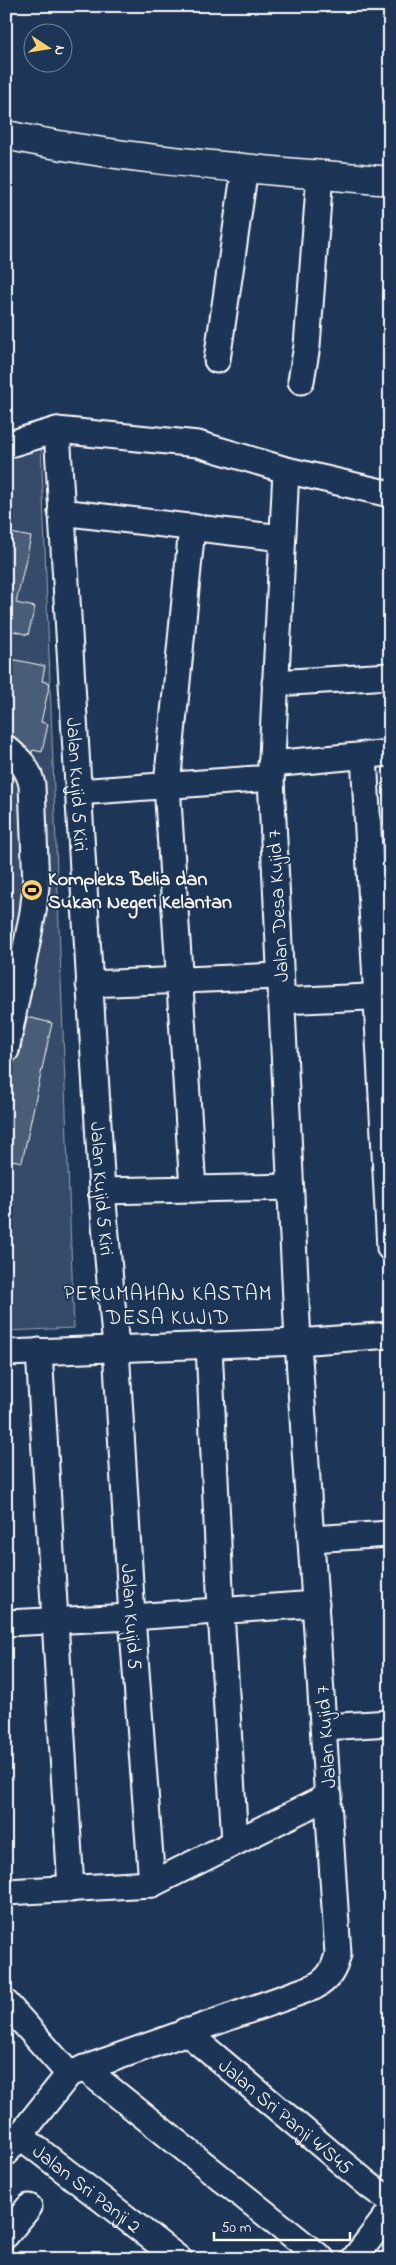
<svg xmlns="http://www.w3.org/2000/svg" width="396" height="2265" font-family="'Indie Flower',sans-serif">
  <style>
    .green { fill: #364b69; stroke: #9aa5b4 }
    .building { fill: #4a5d79; stroke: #fff }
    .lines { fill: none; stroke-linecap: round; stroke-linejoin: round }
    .minor-casing { stroke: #fff; stroke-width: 29 }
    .major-casing { stroke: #fff; stroke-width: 31 }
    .minor { stroke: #1d3557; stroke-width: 25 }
    .major { stroke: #1d3557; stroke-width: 28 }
    .labels { text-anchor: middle; stroke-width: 4; stroke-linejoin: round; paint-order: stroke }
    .street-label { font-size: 20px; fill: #fff; stroke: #1d3557 }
    .poi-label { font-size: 20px; font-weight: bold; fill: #fff; stroke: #1d3557; text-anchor: start }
    .neighbourhood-label { font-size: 21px; letter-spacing: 1px; fill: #fff; stroke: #1d3557 }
  </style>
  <rect width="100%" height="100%" fill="#1d3557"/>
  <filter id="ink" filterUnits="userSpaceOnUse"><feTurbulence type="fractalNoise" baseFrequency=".02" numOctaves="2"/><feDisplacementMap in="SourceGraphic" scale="10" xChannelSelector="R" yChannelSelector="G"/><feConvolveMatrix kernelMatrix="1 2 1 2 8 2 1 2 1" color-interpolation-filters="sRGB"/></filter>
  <g filter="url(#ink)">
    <path class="green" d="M41 441 74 1328 6 1331V452Z"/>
    <path class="building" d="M6 532 31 537 16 603 35 607 28 635 6 629Z
      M6 658 45 666 42 681 50 683 41 722 48 724 42 752 33 750 32 753 15 737 8 734 12 717 6 715Z
      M6 767 15 779 6 792Z
      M27 1017 52 1023 22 1162 6 1159V1098L14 1061 20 1053Z"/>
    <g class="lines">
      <g class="minor-casing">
        <g id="minor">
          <path d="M217 360 245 168"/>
          <path d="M301 381 307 346 320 174"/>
          <path id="s1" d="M57 430 102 1191 116 1348 132 1617 152 1884"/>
          <path d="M6 445 57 430 198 444 286 470 390 494"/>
          <path d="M61 512 282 538"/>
          <path d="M192 527 167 785 193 1189"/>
          <path d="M275 683 390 676"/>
          <path d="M6 748C20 760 28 767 32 785L36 886 33 912 6 1050"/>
          <path d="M364 755 390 1248"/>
          <path d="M271 764 390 753"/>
          <path d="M78 792 271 778"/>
          <path d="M89 984 280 976"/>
          <path d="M281 1001 390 996"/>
          <path d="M102 1191 290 1187"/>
          <path d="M209 1345 221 1611 235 1842"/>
          <path d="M39 1351 71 1889"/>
          <path d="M6 1353 298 1342 390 1335"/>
          <path d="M311 1539 390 1534"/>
          <path d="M6 1623 132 1617 316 1604"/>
          <path d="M324 1727 390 1723"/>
          <path d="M6 1892 152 1884 329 1796"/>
          <path d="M6 2003 69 2074"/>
          <path id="s2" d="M185 2031 370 2186 390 2200"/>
          <path d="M84 2068 322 2259"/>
          <path id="s3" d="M20 2136 179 2259"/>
          <path d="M6 2153 69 2074 314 1987C329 1979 334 1970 338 1954L298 1342 271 778 286 470"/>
          <path d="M6 2235 29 2207"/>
          <path d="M354 2259 390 2212"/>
        </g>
      </g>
      <g class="major-casing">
        <path id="major" d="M6 135C133 162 261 169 390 181"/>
      </g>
      <use href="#minor" class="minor"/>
      <use href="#major" class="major"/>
    </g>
  </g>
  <defs>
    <g id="stadium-disc" transform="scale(1.125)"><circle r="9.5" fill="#ffd166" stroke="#1d3557"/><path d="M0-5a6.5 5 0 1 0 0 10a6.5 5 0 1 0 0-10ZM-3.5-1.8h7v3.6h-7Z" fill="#111"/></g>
  </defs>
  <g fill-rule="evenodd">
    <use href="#stadium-disc" x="32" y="890"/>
  </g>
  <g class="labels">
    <g class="street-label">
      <text dy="7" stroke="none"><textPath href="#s1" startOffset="355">Jalan Kujid 5 Kiri</textPath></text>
      <text transform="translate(277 906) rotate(-93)" y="7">Jalan Desa Kujid 7</text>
      <text dy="7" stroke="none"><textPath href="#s1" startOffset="760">Jalan Kujid 5 Kiri</textPath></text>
      <text dy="7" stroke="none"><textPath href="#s1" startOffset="1189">Jalan Kujid 5</textPath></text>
      <text transform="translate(325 1737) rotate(-94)" y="7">Jalan Kujid 7</text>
      <text dy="7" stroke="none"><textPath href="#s2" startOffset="132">Jalan Sri Panji 4/S45</textPath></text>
      <text dy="7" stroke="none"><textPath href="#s3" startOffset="85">Jalan Sri Panji 2</textPath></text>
    </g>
    <g class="poi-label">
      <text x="48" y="885">Kompleks Belia dan<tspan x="48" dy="23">Sukan Negeri Kelantan</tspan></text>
    </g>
    <g class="neighbourhood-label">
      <text x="168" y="1300">PERUMAHAN KASTAM<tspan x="168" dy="24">DESA KUJID</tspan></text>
    </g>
  </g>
  <rect width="396" height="2265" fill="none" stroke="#1d3557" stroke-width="25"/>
  <rect x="12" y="12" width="371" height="2240" fill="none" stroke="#fff" stroke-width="2" filter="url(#ink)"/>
  <g transform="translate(48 48) rotate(102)"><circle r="24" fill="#1d3557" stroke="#77869a"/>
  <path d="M0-4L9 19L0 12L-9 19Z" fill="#ffd166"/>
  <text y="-8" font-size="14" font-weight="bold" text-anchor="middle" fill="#ffffff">N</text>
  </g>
  <path d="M214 2232v8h136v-8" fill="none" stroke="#ffffff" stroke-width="2.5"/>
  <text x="221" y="2232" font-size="15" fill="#ffffff" stroke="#1d3557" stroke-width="4" paint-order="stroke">50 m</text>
</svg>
